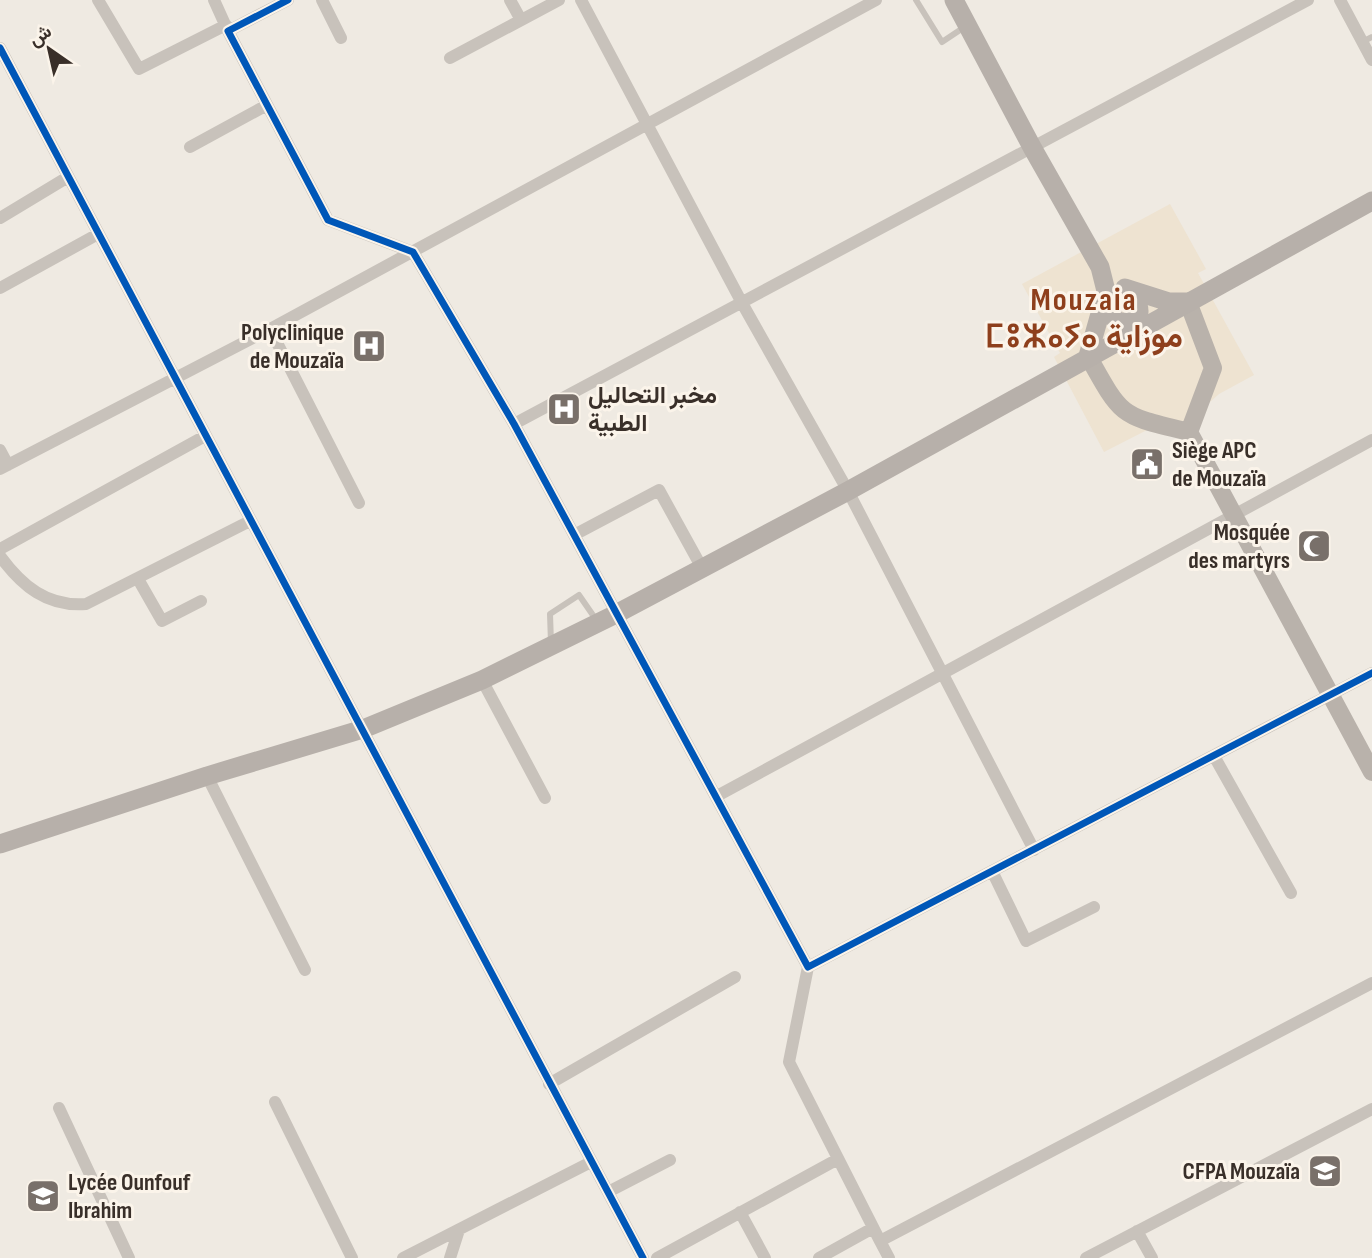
<svg xmlns="http://www.w3.org/2000/svg" width="1372" height="1258" font-family="'Sofia Sans Condensed',Vazirmatn,'Noto Sans Tifinagh',sans-serif">
  <style>
    .plaza { fill: #eee3d1 }
    .lines { fill: none; stroke-linecap: round; stroke-linejoin: round }
    .lane { stroke: #c8c2bb; stroke-width: 6 }
    .street { stroke: #c8c2bb; stroke-width: 12 }
    .secondary { stroke: #b9b2ab; stroke-width: 18 }
    .primary { stroke: #b7b0aa; stroke-width: 19 }
    .cycleway-casing { stroke: #fbf4ea; stroke-width: 11 }
    .cycleway { stroke: #0057b8; stroke-width: 7 }
    .labels { text-anchor: middle; stroke-width: 6; stroke-linejoin: round; paint-order: stroke }
    .poi-label { font-size: 24px; font-weight: bold; fill: #392f29; stroke: #fbf4ea; text-anchor: end }
    .district-label { font-size: 32px; font-weight: bold; letter-spacing: 2px; fill: #8e3f1c; stroke: #fbf4ea }
  </style>
  <rect width="100%" height="100%" fill="#efeae2"/>
  <path class="plaza" d="M1170 204 1206 269 1198 273 1254 375 1219 394 1194 416 1180 423 1149 429 1104 452 1054 357 1060 353 1022 284Z"/>
  <g class="lines">
    <path class="lane" d="M916 0 942 42 966 26
      M1362 42 1372 37
      M551 643 550 614 579 595 597 621"/>
    <path class="street" d="M98 0 139 69 226 25
      M214 0 228 31
      M288 0 228 31 328 220 413 252 514 424 808 967 1372 673
      M322 0 341 38
      M510 0 521 20
      M581 0 742 303 848 491 1034 850
      M1340 0 1372 60
      M0 48 643 1258
      M450 58 559 0
      M190 147 267 105
      M0 218 68 177
      M0 288 98 234
      M270 329 359 503
      M514 424 1308 0
      M0 450 8 465
      M0 469 270 329 876 0
      M574 535 659 490 702 568
      M0 549 205 436
      M0 556C22 586 47 607 86 604L250 521
      M138 579 162 621 201 601
      M482 680 545 798
      M1214 756 1291 893
      M207 776 305 970
      M717 796 1372 440
      M992 871 1026 941 1094 907
      M808 967 789 1062 880 1241
      M549 1084 735 977
      M275 1102 352 1258
      M59 1108 129 1258
      M608 1192 670 1160
      M740 1212 765 1258
      M1137 1231 1152 1258
      M403 1258 591 1162
      M450 1258 459 1230
      M657 1258 838 1159
      M819 1258 873 1228
      M889 1258 880 1241 1372 983
      M1086 1258 1372 1109"/>
    <path class="secondary" d="M1188 302 1213 368 1189 432
      M1088 356C1123 419 1120 415 1189 432L1372 772"/>
    <path class="primary" d="M954 0 1033 149 1100 267 1111 311
      M1125 288 1169 302H1187
      M1129 334C1140 321 1146 301 1125 296L1113 302 1112 316 1118 322H1132L1139 311
      M1088 356 1105 296
      M0 844 207 776 363 729 482 680 616 614 848 491 1372 201"/>
    <g class="cycleway-casing">
      <path id="cycleway" d="M288 0 228 31 328 220 413 252 514 424 808 967 1372 673
        M0 48 643 1258"/>
    </g>
    <use href="#cycleway" class="cycleway"/>
  </g>
  <defs>
    <g id="hospital-square" transform="scale(1.75)"><rect x="-9" y="-9" width="18" height="18" rx="4" fill="#79706a" stroke="#fbf4ea"/><path d="M-5-5h3v3.5h4V-5h3V5h-3V1.5h-4V5h-3Z" fill="#fff"/></g>
    <g id="civic-square" transform="scale(1.75)"><rect x="-9" y="-9" width="18" height="18" rx="4" fill="#79706a" stroke="#fbf4ea"/><path d="M-.6-6.5H3V-4.5H.6V-3L4-1V1h2V6H-6V1h2V-1L-.6-3ZM-1.2 2.5V6h2.4V2.5Z" fill="#fff"/></g>
    <g id="mosque-square" transform="scale(1.75)"><rect x="-9" y="-9" width="18" height="18" rx="4" fill="#79706a" stroke="#fbf4ea"/><path d="M3.5-4.9A6 6 0 1 0 3.5 4.9A5 5 0 1 1 3.5-4.9Z" fill="#fff"/></g>
    <g id="university-square" transform="scale(1.75)"><rect x="-9" y="-9" width="18" height="18" rx="4" fill="#79706a" stroke="#fbf4ea"/><path d="M0-5L7-2L0 1L-7-2ZM-4 1L0 2.5L4 1V4Q0 6-4 4Z" fill="#fff"/></g>
    <g id="school-square" transform="scale(1.75)"><rect x="-9" y="-9" width="18" height="18" rx="4" fill="#79706a" stroke="#fbf4ea"/><path d="M0-5L7-2L0 1L-7-2ZM-4 1L0 2.5L4 1V4Q0 6-4 4Z" fill="#fff"/></g>
  </defs>
  <g fill-rule="evenodd">
    <use href="#hospital-square" x="369" y="346"/>
    <use href="#hospital-square" x="564" y="409"/>
    <use href="#civic-square" x="1147" y="464"/>
    <use href="#mosque-square" x="1314" y="546"/>
    <use href="#university-square" x="1325" y="1171"/>
    <use href="#school-square" x="43" y="1196"/>
  </g>
  <g class="labels">
    <g class="poi-label">
      <text x="344" y="340">Polyclinique<tspan x="344" dy="28">de Mouzaïa</tspan></text>
      <text x="588" y="403" text-anchor="start">مخبر التحاليل<tspan x="588" dy="28">الطبية</tspan></text>
      <text x="1172" y="458" text-anchor="start">Siège APC<tspan x="1172" dy="28">de Mouzaïa</tspan></text>
      <text x="1290" y="540">Mosquée<tspan x="1290" dy="28">des martyrs</tspan></text>
      <text x="1300" y="1179">CFPA Mouzaïa</text>
      <text x="68" y="1190" text-anchor="start">Lycée Ounfouf<tspan x="68" dy="28">Ibrahim</tspan></text>
    </g>
    <g class="district-label">
      <text x="1084" y="310">Mouzaia<tspan x="1084" dy="37">ⵎⵓⵣⴰⵢⴰ موزاية</tspan></text>
    </g>
  </g>
  <g transform="translate(49 49) rotate(326)" stroke="#fbf4ea" stroke-width="5" paint-order="stroke">
  <path d="M0-5L12 26L0 18L-12 26Z" fill="#392f29"/>
  <text y="-10" font-size="19" font-weight="bold" text-anchor="middle" fill="#392f29">ش</text>
  </g>
</svg>
